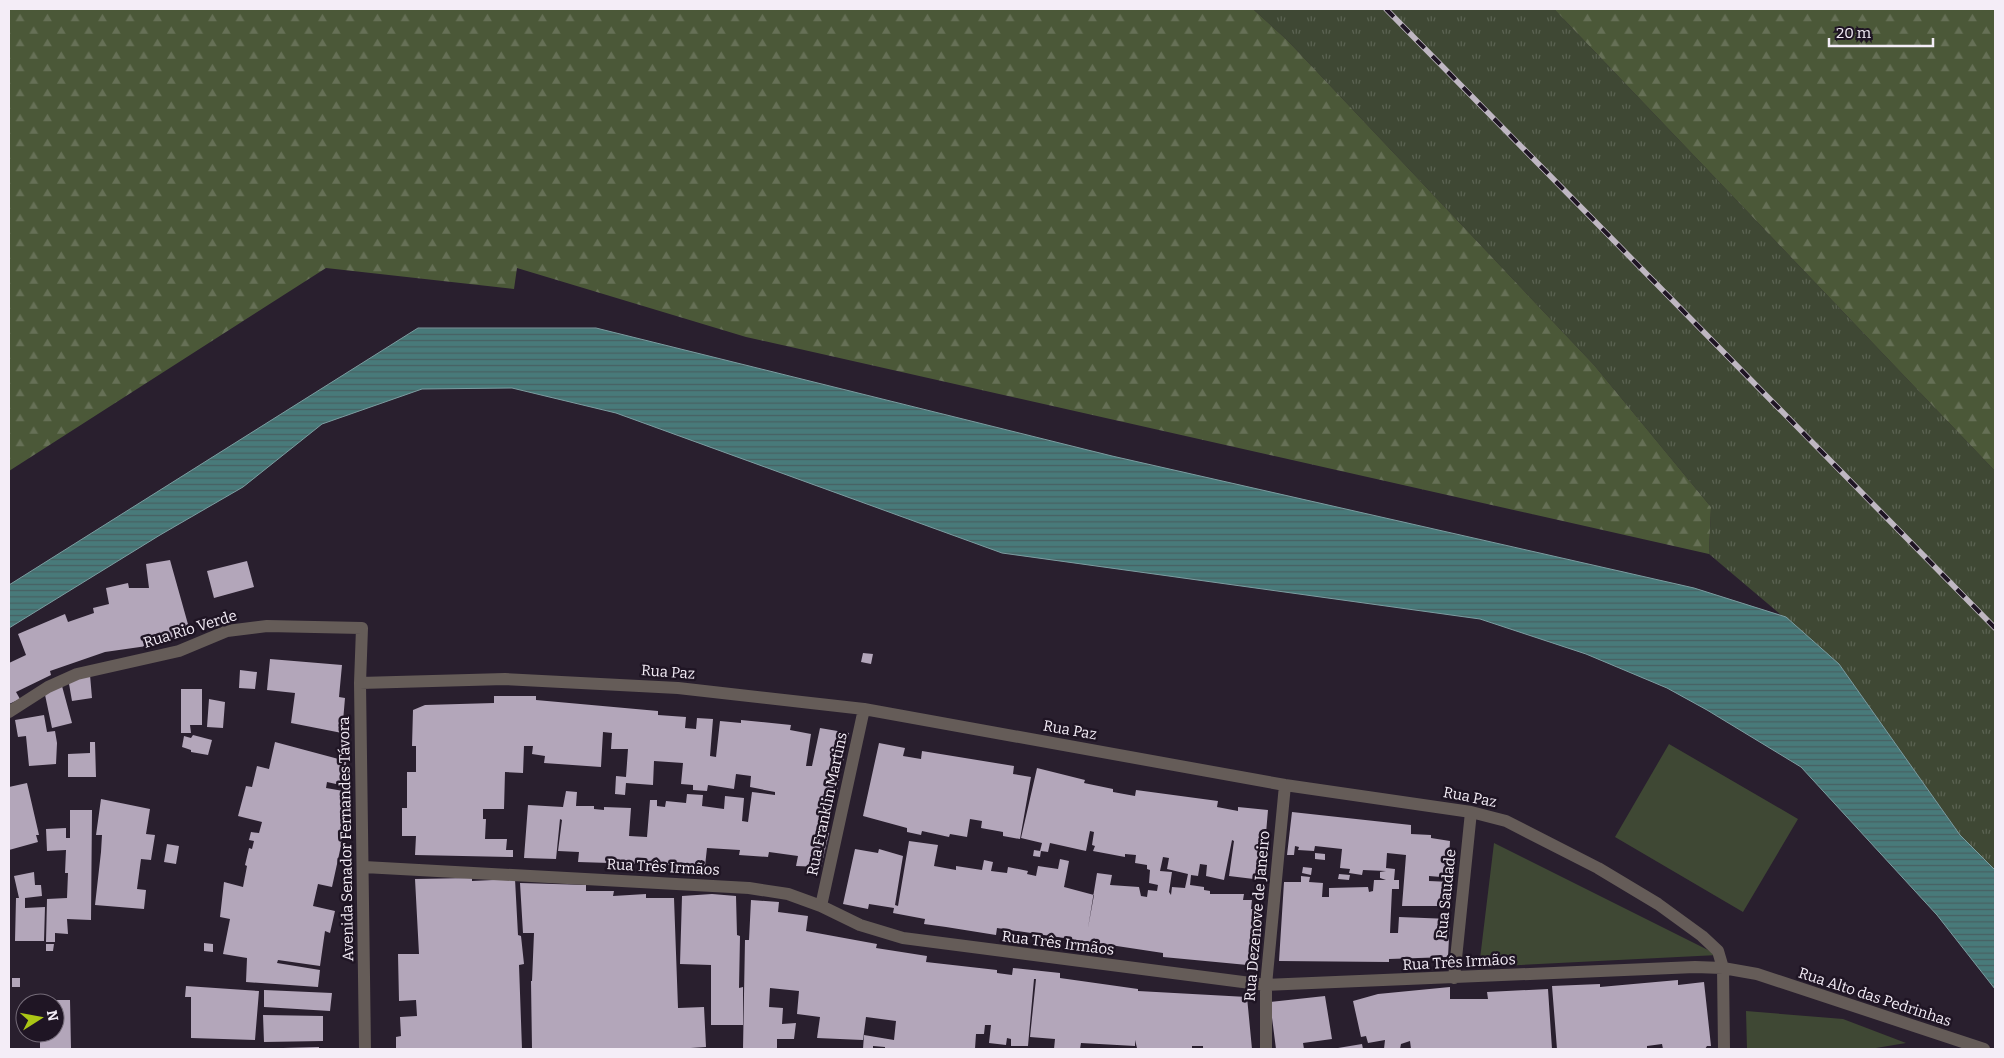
<svg xmlns="http://www.w3.org/2000/svg" width="2004" height="1058" font-family="Bitter,serif">
  <style>
    .grass { fill: url(#grass-tufts) }
    .forest { fill: url(#forest-firs) }
    .park { fill: #3f4834 }
    .water { fill: url(#water-rules); stroke: #7c9ca0 }
    .building { fill: #b3a6ba; fill-rule: evenodd }
    .lines { fill: none; stroke-linecap: round; stroke-linejoin: round }
    .street { stroke: #655c58; stroke-width: 12 }
    .rail-casing { stroke: #bfb7c2; stroke-width: 5.5 }
    .rail { stroke: #1f1524; stroke-width: 4; stroke-dasharray: 11; stroke-linecap: butt }
    .labels { text-anchor: middle; stroke-width: 5; stroke-linejoin: round; paint-order: stroke }
    .street-label { font-size: 15px; fill: #f4edf7; stroke: #1f1524 }
  </style>
  <defs>
    <pattern id="grass-tufts" width="24" height="20" patternUnits="userSpaceOnUse" patternTransform="scale(1.25)"><rect width="24" height="20" fill="#3f4834"/><path d="M3 7l-1-3M5 7V3M7 7l1-3M15 17l-1-3M17 17v-4M19 17l1-3" fill="none" stroke="#5b6352"/></pattern>
    <pattern id="forest-firs" width="22" height="20" patternUnits="userSpaceOnUse" patternTransform="scale(1.25)"><rect width="22" height="20" fill="#4b5838"/><path d="M5 1l3.5 6h-7zM16 11l3.5 6h-7z" fill="#667056"/></pattern>
    <pattern id="water-rules" width="6" height="5" patternUnits="userSpaceOnUse" patternTransform="scale(1.25)"><rect width="6" height="5" fill="#487a7a"/><path d="M0 2.5h6" fill="none" stroke="#486062"/></pattern>
  </defs>
  <rect width="100%" height="100%" fill="#291f2e"/>
  <path class="grass" d="M1253 9H1554L1995 471V870L1960 835 1839 664 1709 554 1711 507 1594 365 1287 40Z"/>
  <path class="forest" d="M9 9H1253L1287 40 1594 365 1711 507 1709 554 746 337 517 268 514 289 326 268 9 471Z
    M1554 9H1995V471Z"/>
  <path class="park" d="M1669 744 1798 819 1743 912 1615 837Z
    M1494 843 1718 955 1479 967Z
    M1746 1011 1843 1019 1906 1043 1870 1049H1747Z"/>
  <path class="water" d="M418 328H596L1112 456 1694 588 1786 617 1839 664 1960 835 1995 870V989L1937 915 1801 767 1707 710 1667 688 1586 654 1480 619 1002 553 616 413 512 388 422 389 322 424 243 487 160 535 9 628V585Z"/>
  <path class="building" d="M170 560 191 635 161 644 105 652 50 671 51 675 16 692 20 699 9 704V663L26 655 18 634 65 614 68 622 94 613 93 608 109 604 106 588 128 583 129 588H149L146 564Z
    M247 561 254 587 214 598 207 571Z
    M863 653 873 654 871 664 861 662Z
    M270 659 342 665 339 697 345 698 342 733 291 723 295 693 267 690Z
    M240 670 257 672 255 689 239 688Z
    M90 675 92 698 72 701 68 678Z
    M62 686 72 723 52 728 44 690Z
    M181 689H202V725H190L191 733H181Z
    M494 696H536V700L658 711V715L686 717 685 728 696 729 697 718 713 719 710 756 716 757 720 721 741 723V720L791 725 790 730 811 734 806 766H812L820 728 849 733 834 805 825 803 820 832 829 833 821 867 796 866 798 856 769 852 768 857 739 855 740 850 707 848 705 866 578 862 579 852 558 851 562 820 560 819 556 859 524 858 528 805 563 807 566 791 577 792 576 806H594V809L604 810V807L631 808 629 836 647 837 650 800H657V806L665 807 666 801 686 803 687 794 703 795 702 806 724 809 725 796 744 798 742 821 748 822 752 792 775 795V792L750 787 751 776 736 774 734 789 708 785 707 791 693 790V785L681 784 683 763 654 761 653 785 626 783 625 795 615 794 616 776 626 777 628 749H611L612 733 603 732 601 767 544 763 545 756 532 754 533 746H524L523 773 505 772 504 809H483V819H486L485 839H507L506 850H513V857L415 855 416 836H402V808H407V772H416V746H412L413 710 425 705 494 703Z
    M209 699 225 702 223 728 207 727Z
    M44 715 47 732 55 731 57 743 56 764 29 766 26 736 18 737 15 720Z
    M193 735 212 740 208 755 191 752V750L182 747 184 736 191 738Z
    M90 742H95L96 777H68V754L90 753Z
    M275 742 346 761 345 786 327 782 326 788 349 792 339 841H342L332 887 318 884 313 906 335 911 330 933 325 931 320 966 278 960 277 963 320 970 318 987 246 982 247 958 223 954 230 919 220 917 224 882 243 887 247 866 245 865 249 848 252 849 254 841 249 840 251 832 259 833 262 822 238 816 246 786 252 787 257 766 269 769Z
    M879 743 905 748 903 756 921 759 922 751 1014 766 1013 774 1031 777 1020 839 1003 836V832L981 828 982 821 970 819 967 837 950 834 949 837 922 831 921 835 907 832V828L863 816Z
    M1037 768 1085 780 1084 783 1113 789V792L1135 796 1136 790 1218 801 1217 807 1238 811V807L1268 810 1262 880 1229 876 1234 841 1232 840 1224 880 1206 876 1207 865 1200 864 1198 876 1191 875 1190 885 1204 887V890L1210 891V894H1244L1243 900H1252L1251 909H1261L1258 966 1163 957V953L997 928 996 935 946 927 924 924 925 919 893 913 894 908 869 904 868 909 843 904 855 849 878 853 879 849 903 856 895 905 898 906 909 841 938 845 934 866 956 870V866L982 870 984 860 993 862 991 871 1007 873 1008 867 1028 871 1027 874 1036 876 1038 866 1058 869 1060 859 1069 861 1064 887 1094 895 1088 928 1097 873 1112 875 1110 885 1139 887 1141 896 1147 897 1148 890 1157 891 1158 885 1149 883 1150 870 1147 869V865L1135 863 1136 855 1125 854V857L1093 851 1095 846 1092 845 1094 832 1090 831 1086 851 1050 843 1048 852 1041 851 1040 857 1033 856 1034 850 1040 851 1042 843 1021 838ZM1163 857 1169 858 1167 869 1188 874 1185 888 1172 887 1171 895 1169 892 1172 872 1160 871Z
    M27 783 39 835H36L38 842 9 850V787Z
    M101 799 150 809 146 834 155 835 151 860 141 859 137 889 146 890 144 909 95 905 101 852 102 835H96Z
    M70 810H92L91 920 67 919 68 934 55 933V942H46L47 899 67 898 68 873H65L66 850 47 851 46 829 66 828V838H70Z
    M1292 812 1411 825V834L1431 835V838L1450 841 1449 858 1454 859 1453 878 1429 876V881L1451 882 1450 906H1402L1406 855 1387 853 1386 868 1395 869 1394 880H1399V889H1392L1390 933H1398L1399 917 1450 919 1448 957 1389 959V962L1279 961 1284 882H1301V876L1310 877 1309 882 1323 883 1322 897H1329V888L1368 887 1369 892 1373 891 1374 880H1386L1380 878V872L1386 871 1363 870 1362 875 1349 873 1350 869 1340 868 1342 849 1315 846 1314 851 1298 850 1299 847 1295 846 1294 855H1287Z
    M167 844 179 846 176 864 164 862Z
    M1315 853 1325 854V860L1315 859Z
    M1303 867 1312 868 1311 875 1302 873Z
    M34 872 35 885H41L42 896 25 898V908L45 907 44 941H15L16 898H19L14 876Z
    M1339 874 1350 875 1349 880 1338 879Z
    M472 878V881L515 879 518 935 521 936 524 964 519 965 522 1049H396V1037L401 1036 400 1017 417 1016 416 1000 399 1001 398 954H419L415 879Z
    M520 883 586 885V891H614L613 896 646 894V898H674L678 1008 704 1007 706 1047 675 1049H532L531 981H532L534 933H523Z
    M712 894 736 896 737 935 740 936 739 988 743 987V1025H711V965L680 964 682 896Z
    M751 900 779 902 778 912 808 916 806 931 877 944 876 948 927 956 926 962 997 970V973L1012 975 1013 968 1060 973V978L1138 989V991L1247 997 1252 1049H1203V1046H1192V1049H1148L1137 1048 1135 1040V1046L1081 1043 1080 1049H1054L1055 1039 1030 1037 1036 979H1034L1028 1046H1011V1039L1007 1038 1006 1045 989 1043 991 1025H985L984 1034H976L975 1049H885V1047L873 1046V1049H863L864 1035 894 1040 896 1021 866 1017 863 1040 817 1038 820 1017 797 1014 799 991 770 988 769 1007 783 1008 782 1024 796 1023 794 1039H777V1049H743L745 940H749Z
    M204 943 213 944V952L204 951Z
    M46 944H54L53 951H46Z
    M12 978H20V987H12Z
    M1678 980V985L1704 982 1711 1046H1707L1705 1049H1663L1662 1044 1647 1046V1049H1557L1552 986 1600 984V987Z
    M186 986 259 991 255 1040 191 1038V997H185Z
    M1450 987V999H1488L1487 992 1548 989 1552 1049H1411L1410 1041 1401 1044 1400 1049H1384L1385 1040 1368 1043 1366 1036 1361 1037 1353 1001 1378 994Z
    M264 990 332 993 330 1011 264 1007Z
    M1325 996 1332 1039 1303 1043 1304 1049H1276L1270 1002Z
    M40 1000H70L71 1049H40V1033H55V1003H40Z
    M263 1015 323 1016V1041L264 1042Z
    M1362 1044 1363 1049H1338V1048Z
    M319 1047V1049H283V1048Z"/>
  <g class="lines">
    <path class="street" d="M360 683 505 679 678 688 864 709 1285 785 1471 812 1506 821 1598 868 1658 904 1702 936 1718 951 1723 968 1724 1049
      M9 712 48 687 77 674 179 651 227 631 267 626 362 628 360 683 365 1049
      M364 867 749 888 788 894 821 906 860 925 903 938 1266 985 1695 967 1723 968 1757 974 1984 1049
      M821 906 864 709
      M1454 978 1471 812
      M1266 1049V985L1285 785"/>
    <g class="rail-casing">
      <path id="rail" d="M1386 9 1995 628"/>
    </g>
    <use href="#rail" class="rail"/>
  </g>
  <g class="labels">
    <g class="street-label">
      <text transform="translate(190 629) rotate(-17)" y="5">Rua Rio Verde</text>
      <text transform="translate(668 672) rotate(4)" y="5">Rua Paz</text>
      <text transform="translate(1070 730) rotate(10)" y="5">Rua Paz</text>
      <text transform="translate(1470 797) rotate(11)" y="5">Rua Paz</text>
      <text transform="translate(827 804) rotate(-78)" y="5">Rua Franklin Martins</text>
      <text transform="translate(346 839) rotate(-91)" y="5">Avenida Senador Fernandes Távora</text>
      <text transform="translate(663 867) rotate(3)" y="5">Rua Três Irmãos</text>
      <text transform="translate(1446 894) rotate(-84)" y="5">Rua Saudade</text>
      <text transform="translate(1257 916) rotate(-85)" y="5">Rua Dezenove de Janeiro</text>
      <text transform="translate(1058 943) rotate(7)" y="5">Rua Três Irmãos</text>
      <text transform="translate(1459 962) rotate(-3)" y="5">Rua Três Irmãos</text>
      <text transform="translate(1875 997) rotate(18)" y="5">Rua Alto das Pedrinhas</text>
    </g>
  </g>
  <rect width="2004" height="1058" fill="none" stroke="#f4edf7" stroke-width="20"/>
  <g transform="translate(40 1018) rotate(79)"><circle r="24" fill="#1f1524" stroke="#746b78"/>
  <path d="M0-4L9 19L0 12L-9 19Z" fill="#abc615"/>
  <text y="-8" font-size="14" font-weight="bold" text-anchor="middle" fill="#f4edf7">N</text>
  </g>
  <path d="M1829 38v8h104v-8" fill="none" stroke="#f4edf7" stroke-width="2.5"/>
  <text x="1836" y="38" font-size="15" fill="#f4edf7" stroke="#1f1524" stroke-width="4" paint-order="stroke">20 m</text>
</svg>
